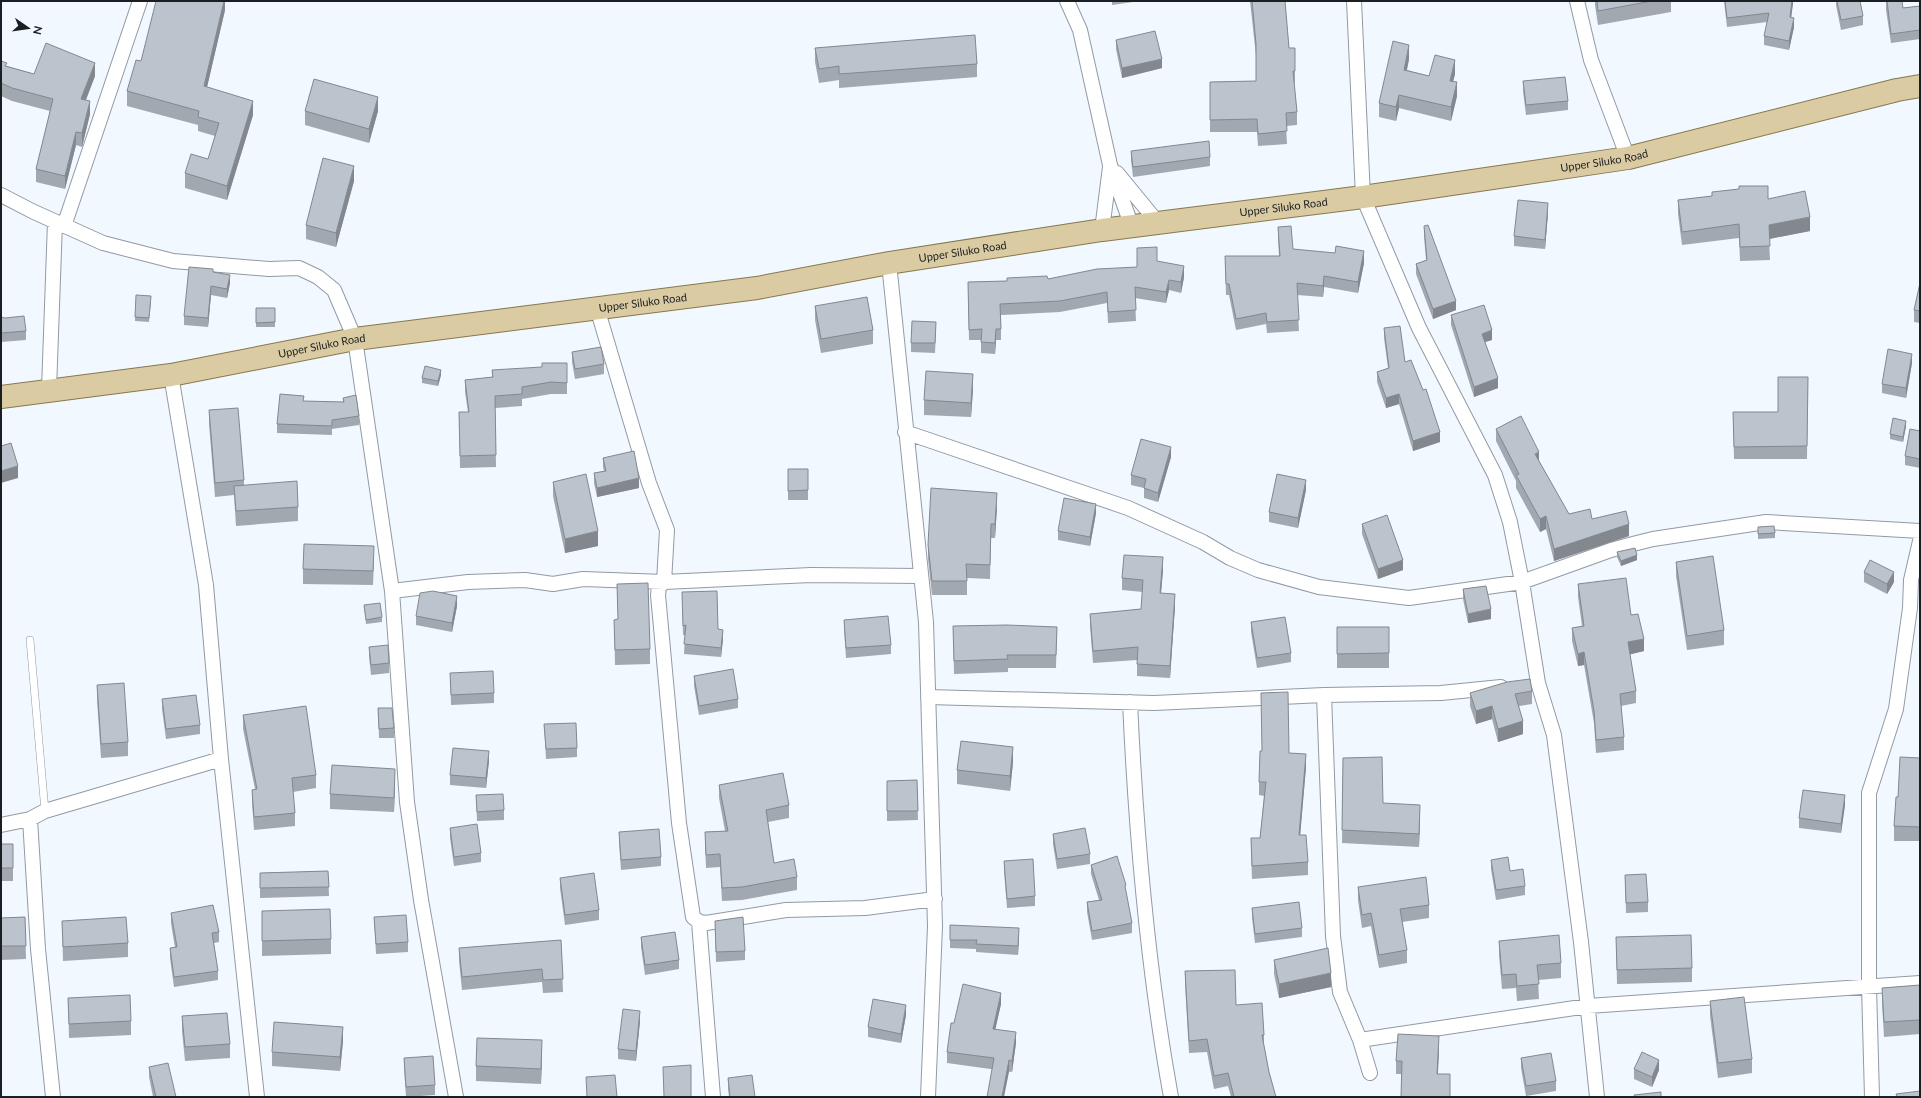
<svg xmlns="http://www.w3.org/2000/svg" width="1921" height="1098" font-family="Lato,sans-serif">
  <style>
    .lines { fill: none; stroke-linecap: round; stroke-linejoin: round }
    .lane-casing { stroke: #929aa2; stroke-width: 8 }
    .street-casing { stroke: #929aa2; stroke-width: 16 }
    .primary-casing { stroke: #87784d; stroke-width: 24 }
    .lane { stroke: #fff; stroke-width: 7 }
    .street { stroke: #fff; stroke-width: 14 }
    .primary { stroke: #dacba2; stroke-width: 22 }
    .wall { fill: #a1a8af }
    .shaded-wall { fill: #83888f }
    .building { fill: #bbc3cc; stroke: #83888f }
    .labels { text-anchor: middle; stroke-width: 3; stroke-linejoin: round; paint-order: stroke }
    .street-label { font-size: 11px; fill: #1c1f22; stroke: #f1f8ff }
  </style>
  <rect width="100%" height="100%" fill="#f1f8ff"/>
  <g class="lines">
    <g class="lane-casing">
      <path id="lane" d="M30 640 45 811"/>
    </g>
    <g class="street-casing">
      <path id="street" d="M1067 1 1080 30 1110 165 1132 227
        M1354 1 1363 197 1419 328 1495 475 1510 522 1522 582 1538 683 1554 735 1581 942 1597 1097
        M1577 1 1591 60 1628 158
        M1117 173 1158 223
        M1 195 34 212 103 243 173 261 269 269 299 268 318 277 334 290 355 339 392 591 407 802 421 900 456 1097
        M64 226 140 1
        M1102 230 1110 167
        M889 263 926 622 935 926 928 1097
        M171 375 206 585 221 759 257 1097
        M49 390 55 222
        M905 432 1128 508 1203 542 1230 558 1258 570 1319 587 1409 598 1522 582 1611 550 1633 544 1653 539 1766 522 1920 531
        M921 576 811 575 664 582 659 587 658 595 679 823 693 917 699 922 706 923 786 910 865 908 935 899
        M392 591 468 582 525 580 553 584 583 579 664 582 667 530 649 483 597 308
        M1324 695 1333 936 1340 992 1360 1040 1370 1073
        M928 697 1154 703 1324 695 1441 693 1501 687
        M1130 702C1136 835 1147 966 1171 1097
        M1 825 30 819
        M699 922 713 1097
        M1360 1040 1588 1006 1920 983
        M53 1097 38 949 30 819 45 811 221 759
        M1872 1097 1869 986V793L1896 709 1910 608 1911 580 1920 541"/>
    </g>
    <g class="primary-casing">
      <g id="primary">
        <path id="s1" d="M1 397 171 375 355 339 757 288 889 263 1102 230 1363 197 1628 158 1897 90 1920 86"/>
      </g>
    </g>
    <use href="#lane" class="lane"/>
    <use href="#street" class="street"/>
    <use href="#primary" class="primary"/>
  </g>
  <path class="wall" d="M225 1V10L207 87 253 115 227 200 185 188V173L208 159 215 136 198 131V125L127 106V91L141 61Z
    M1112 1H1140L1112 5Z
    M1250 1H1285L1289 48H1295V83H1294L1297 112V125L1286 126 1287 144 1258 146 1257 132H1210V82L1256 81V56Z
    M1595 1H1671V12L1598 25 1595 5Z
    M1724 1H1793L1791 17 1794 27 1789 50 1764 45V36L1767 22 1727 27Z
    M1836 1H1860L1863 16V25L1841 30 1836 5Z
    M1886 1 1903 8 1920 6V39L1891 43 1886 10Z
    M1116 40 1162 68 1122 78 1116 49Z
    M815 48 977 64V77L839 88V80L819 83 815 62Z
    M1409 59 1407 70 1429 76 1455 74 1453 81 1457 96 1451 121 1399 108 1396 121 1379 117V103Z
    M1 61 7 66 34 74 95 76 86 100 90 114 82 147 76 145 65 189 36 182V169L50 111 12 101 1 96Z
    M1523 81 1568 101V110L1526 115 1523 91Z
    M305 111H378L369 143 305 125Z
    M1131 151 1210 157V166L1133 177 1131 160Z
    M354 181 336 247 306 239V225Z
    M1712 192 1768 199 1810 231 1769 239 1770 260 1740 261 1739 238 1682 245 1678 214V200L1712 196Z
    M1548 213 1545 249 1514 246V236Z
    M1424 226 1456 310 1433 319 1416 274V264L1426 260 1424 236Z
    M1278 227 1293 249 1364 263 1358 293 1324 287 1323 297 1297 295 1299 331 1267 333 1266 324 1236 330 1229 295H1226L1225 256H1279L1278 238Z
    M1157 261 1184 277 1181 293 1169 290 1166 303 1135 298 1136 321 1108 323 1107 303 1060 312 1001 315V340H996L995 354 981 353V340H969L968 282 1007 281 1048 279 1137 267Z
    M213 272 230 283 227 298 211 295 208 327 184 325V316Z
    M1920 283V323L1914 322V310Z
    M151 301 149 322 135 321V317Z
    M815 306 873 330V344L821 353 815 320Z
    M256 308H275V327H256Z
    M1451 315 1492 340 1485 342 1498 388 1474 397 1451 325Z
    M1 317 26 331V340L1 342Z
    M1384 328 1423 390 1440 442 1413 451 1399 404 1386 408 1377 382V372L1388 368 1384 338Z
    M936 332 935 353 911 352V343Z
    M572 352 604 364V374L575 379 572 362Z
    M1912 363 1906 398 1882 393V384Z
    M492 370 567 375V394H551L522 399V406L495 408 496 467 460 468 459 412H468L465 392V380L492 377Z
    M441 375 438 386 422 383V378Z
    M1808 377 1807 459H1734L1733 412H1778Z
    M973 389 971 417 924 415V400Z
    M343 398 359 416V425L332 429V435L277 433V424L304 401 343 402Z
    M209 410 244 480V485L298 507V521L236 526 234 495 215 497 209 424Z
    M1906 426 1903 442 1890 439V434Z
    M1496 429 1539 461 1569 514 1629 536 1554 561 1546 529 1540 532 1516 488V481L1496 441Z
    M1920 431V468L1905 465V456Z
    M1171 457 1158 502 1144 498V488L1131 485V475Z
    M603 458 639 488 597 497 594 483V473L604 471 603 467Z
    M788 469H808V500H788Z
    M553 482 598 546 565 553 553 496Z
    M1306 490 1298 528 1269 522V512Z
    M997 507 995 538H991L990 579 967 578V595H932L928 559V545Z
    M1096 513 1090 546 1058 540V531Z
    M1362 524 1403 570 1378 579 1362 534Z
    M1758 527 1775 533V538L1758 539Z
    M1617 552 1637 560 1621 566 1617 557Z
    M374 561 373 585 303 584V569Z
    M1676 562 1724 630V645L1687 650 1676 576Z
    M1163 570 1161 593 1175 606 1170 678 1137 676V660L1093 663 1090 626V614L1141 609 1143 592 1122 590V578Z
    M1864 572 1894 582 1887 594 1864 582Z
    M617 584 650 649V664L615 665 614 620 618 619Z
    M1578 584 1631 615 1644 651 1630 654 1636 691V703L1621 706 1624 737V750L1596 753 1594 723 1584 665 1578 666 1572 641V628L1582 626 1578 597Z
    M1463 589 1491 619 1468 623 1463 599Z
    M682 592 718 629 723 639 721 657 684 654 685 635H683Z
    M364 605 382 617V622L366 624Z
    M457 606 452 632 416 625V616Z
    M844 620 891 645V654L846 658 844 629Z
    M1251 622 1291 653V662L1257 668 1251 632Z
    M953 626 1057 627 1056 668H1008V672L954 674Z
    M1337 627H1389V668H1337Z
    M369 647 389 663V673L371 675 369 657Z
    M450 673 494 693V703L451 705Z
    M694 676 738 699V708L699 715 694 686Z
    M97 685 128 742V756L101 758 97 700Z
    M1532 691V704L1519 706 1523 734 1498 742 1492 719 1476 724 1470 706V693Z
    M162 699 200 725V734L166 739 162 709Z
    M378 708 394 728V738H379Z
    M243 715 316 775V788L293 792 295 813V826L254 830 252 803V790L255 789 243 729Z
    M544 724 577 748V757L546 759Z
    M1289 753 1306 767 1300 835 1308 862V875L1252 879 1251 852V838H1260L1264 796 1259 795V782Z
    M1343 758 1383 803 1420 818 1419 847 1342 843Z
    M1920 758V841H1894V826L1898 797Z
    M489 761 486 788 450 785V775Z
    M1013 762 1010 791 957 784V770Z
    M917 780 918 820 887 821V781Z
    M395 783 394 812 330 809V794Z
    M719 785 789 805V818L768 822 774 863 797 877V890L742 900 722 901 720 867 706 868 705 845V832L725 831 719 798Z
    M476 795 504 810V820L477 821Z
    M1845 805 1841 833 1799 828V818Z
    M450 828 481 853V862L454 866 450 838Z
    M619 832 661 857V866L621 870 619 842Z
    M1053 834 1090 854V864L1057 869 1053 844Z
    M1 844H13V881H1Z
    M1491 860 1525 886V895L1496 900 1491 869Z
    M1004 861 1035 896V906L1007 908 1004 871Z
    M1091 865 1132 923V933L1092 940 1087 912V902L1099 900 1091 874Z
    M328 871 329 896 260 898V873Z
    M1625 875 1648 902V912L1626 913Z
    M560 878 599 910V920L565 925 560 888Z
    M1358 887 1429 905V918L1402 922 1407 950V963L1379 968 1371 926 1362 928 1358 900Z
    M1252 908 1302 928V937L1255 943 1252 918Z
    M262 911 331 939V954L262 956Z
    M171 913 219 932V942L214 943 218 971V980L174 987 170 958V948H175L171 923Z
    M25 917 26 959 1 960V918Z
    M374 917 408 942V952L376 954Z
    M62 921 128 943V957L63 961Z
    M715 921 745 951V960L716 962Z
    M950 925 1019 936 1018 955 976 952V949L950 948Z
    M641 937 679 960V969L645 975 641 947Z
    M1616 937 1692 968V982L1617 984Z
    M561 940 563 992 543 993 542 982 462 990 459 961V948Z
    M1499 941 1561 963V978L1538 980 1539 999 1517 1001 1516 988 1502 989 1499 955Z
    M1274 960 1331 987 1279 998 1274 974Z
    M1185 971 1236 1005 1264 1035V1046L1269 1072 1276 1097H1231L1228 1086 1214 1089 1207 1052 1189 1053 1185 984Z
    M1920 985V1034L1884 1037 1882 1003V988Z
    M68 998 131 1021V1035L69 1038Z
    M1710 1001 1752 1059V1073L1718 1078 1710 1016Z
    M1001 1004 995 1029 1016 1043 1012 1072 947 1063V1052L954 1023Z
    M906 1015 901 1043 868 1037V1027Z
    M182 1016 230 1044V1058L185 1061 182 1031Z
    M640 1021 636 1061 618 1059V1049Z
    M343 1041 340 1071 272 1066V1052Z
    M1439 1049 1438 1074H1450V1097H1401V1074H1396V1061Z
    M542 1055 541 1084 476 1081V1066Z
    M404 1058 435 1085V1095L406 1097 404 1068Z
    M1521 1058 1556 1081V1091L1526 1096 1521 1068Z
    M149 1067 176 1097H153L149 1077Z
    M1634 1069 1659 1070 1652 1087 1634 1079Z
    M728 1078 755 1097H729L728 1088Z"/>
  <path class="shaded-wall" d="M224 1H225V10L204 100V86Z
    M1792 1H1793V4L1790 26V17Z
    M1794 18V27L1789 50V41Z
    M1409 45V59L1404 83V70Z
    M1162 59V68L1122 78V68Z
    M1455 60V74L1450 94V81Z
    M95 63V76L81 112V99Z
    M1457 82V96L1451 121V107Z
    M1399 95V108L1396 121V107Z
    M378 97V111L369 143V129Z
    M90 101V114L82 147V133Z
    M253 101V115L227 200V186Z
    M76 132V145L65 189V176Z
    M354 166V181L336 247V233Z
    M1548 203V213L1545 249V240Z
    M1810 217V231L1769 239V225Z
    M1364 251V263L1358 293V282Z
    M1184 266V277L1181 293V282Z
    M230 275V283L227 298V289Z
    M1324 276V287L1323 297V286Z
    M1169 280V290L1166 303V292Z
    M211 286V295L208 327V318Z
    M1456 301V310L1433 319V309Z
    M996 329V340L995 354V343Z
    M1492 330V340L1482 343V334Z
    M1912 354V363L1906 398V388Z
    M441 370V375L438 386V381Z
    M973 374V389L971 417V403Z
    M1498 378V388L1474 397V387Z
    M1399 394V404L1386 408V398Z
    M1906 421V426L1903 442V437Z
    M1440 432V442L1413 451V441Z
    M1171 447V457L1158 502V493Z
    M1539 452V464L1535 454Z
    M18 466V478L1 483V471Z
    M639 478V488L597 497V488Z
    M1306 480V490L1298 528V518Z
    M997 493V507L995 538V524Z
    M1096 504V513L1090 546V537Z
    M1546 516V529L1540 532V519Z
    M1629 524V536L1554 561V549Z
    M598 531V546L565 553V539Z
    M1637 555V560L1621 566V561Z
    M1163 557V570L1160 605V593Z
    M1403 560V570L1378 579V569Z
    M1894 572V582L1887 594V584Z
    M1175 594V606L1170 678V666Z
    M457 596V606L452 632V623Z
    M1491 609V619L1468 623V614Z
    M723 630V639L721 657V648Z
    M1644 639V651L1628 655V642Z
    M1584 652V665L1578 666V654Z
    M1492 706V719L1476 724V711Z
    M1523 721V734L1498 742V729Z
    M1013 747V762L1010 791V776Z
    M489 751V761L486 788V778Z
    M1306 754V767L1299 849V835Z
    M395 769V783L394 812V798Z
    M1845 795V805L1841 833V824Z
    M1420 805V818L1419 847V834Z
    M1019 928V936L1018 955V946Z
    M1331 973V987L1279 998V984Z
    M1001 993V1004L993 1040V1029Z
    M906 1005V1015L901 1043V1034Z
    M640 1011V1021L636 1061V1051Z
    M343 1027V1041L340 1071V1057Z
    M1016 1032V1043L1012 1072V1061Z
    M1439 1036V1049L1437 1087V1074Z
    M542 1040V1055L541 1084V1069Z
    M1009 1060V1072L1004 1097H1002Z
    M1659 1060V1070L1652 1087V1077Z"/>
  <path class="building" d="M156 1H224L204 86 253 101 227 186 185 173 191 154 208 159 219 123 198 117 199 111 127 91 136 60 141 61Z
    M1252 1H1285L1289 48H1295V71H1293L1297 112 1286 113 1287 131 1258 134 1257 119 1210 120V82L1256 81V44Z
    M1597 1H1652L1598 11Z
    M1725 1H1792L1790 17 1794 18 1789 41 1764 36 1769 13 1727 18Z
    M1837 1H1860L1863 16 1841 20Z
    M1887 1H1902L1903 8 1920 6V30L1891 34Z
    M1155 31 1162 59 1122 68 1116 40Z
    M975 35 977 64 839 74V66L819 69 815 48Z
    M1393 41 1409 45 1404 70 1429 76 1435 55 1455 60 1450 81 1457 82 1451 107 1399 95 1396 107 1379 103Z
    M46 43 95 63 81 99 90 101 82 133 76 132 65 176 36 169 53 99 12 88 1 83V61L7 63 5 66 34 74Z
    M1565 77 1568 101 1526 105 1523 81Z
    M314 79 378 97 369 129 305 111Z
    M1209 141 1210 157 1133 167 1131 151Z
    M323 158 354 166 336 233 306 225Z
    M1739 186H1768V199L1805 191 1810 217 1769 225 1770 246 1740 247 1739 224 1682 232 1678 200 1712 196V192L1739 189Z
    M1518 200 1548 203 1545 240 1514 236Z
    M1428 225 1456 301 1433 309 1416 264 1427 260 1424 226Z
    M1291 226 1293 249 1335 253 1336 246 1364 251 1358 282 1324 276 1323 286 1297 283 1299 320 1267 322 1266 313 1236 319 1229 284H1226L1225 256H1280L1278 227Z
    M1157 247V261L1184 266 1181 282 1169 280 1166 292 1135 287 1136 310 1108 312 1107 292 1060 301 1000 304 1001 329H996L995 343 981 342 982 329 969 330 968 282 1007 281V278L1047 276 1048 279 1097 269 1137 267V248Z
    M189 267 213 269V272L230 275 227 289 211 286 208 318 184 316Z
    M1920 283V311L1914 310Z
    M136 295 151 296 149 318 135 317Z
    M867 297 873 330 821 339 815 306Z
    M1484 305 1492 330 1482 334 1498 378 1474 387 1451 315Z
    M256 308H275V322L256 323Z
    M24 316 26 331 1 333V317L5 318Z
    M912 321 936 322 935 343H911Z
    M1400 326 1405 362 1411 360 1423 390 1426 389 1440 432 1413 441 1399 394 1386 398 1377 372 1389 368 1384 328Z
    M601 347 604 364 575 369 572 352Z
    M1888 349 1912 354 1906 388 1882 384Z
    M542 363H567V383L551 382 522 387V394L495 396 496 455 460 456 459 412H469L465 380 493 377 492 370 542 367Z
    M425 366 441 370 438 381 422 378Z
    M926 371 973 374 971 403 924 400Z
    M1778 377H1808L1807 446 1734 447 1733 412H1778Z
    M280 394 304 396 303 401 344 402 343 398 356 395 359 416 332 420V426L277 424Z
    M238 408 244 480 215 483 209 410Z
    M1521 416 1539 452 1535 454 1569 514 1590 509 1592 519 1626 511 1629 524 1554 549 1546 516 1540 519 1516 475 1519 474 1496 429Z
    M1893 418 1906 421 1903 437 1890 434Z
    M1910 429 1920 431V459L1905 456Z
    M1141 439 1171 447 1158 493 1144 488 1146 479 1131 475Z
    M11 443 18 466 1 471V446Z
    M634 451 639 478 597 488 594 473 606 471 603 458Z
    M788 469H808V490L788 491Z
    M586 474 598 531 565 539 553 482Z
    M1277 474 1306 480 1298 518 1269 512Z
    M297 481 298 507 236 511 234 486Z
    M931 488 997 493 995 524H991L990 565 966 564 967 581H932L928 545Z
    M1064 498 1096 504 1090 537 1058 531Z
    M1387 515 1403 560 1378 569 1362 524Z
    M1774 526 1775 533 1758 534V527Z
    M304 544 374 546 373 571 303 569Z
    M1635 548 1637 555 1621 561 1617 552Z
    M1124 555 1163 557 1160 593 1175 594 1170 666 1137 664 1138 647 1093 651 1090 614 1141 609 1143 580 1122 578Z
    M1713 556 1724 630 1687 636 1676 562Z
    M1870 560 1894 572 1887 584 1864 572Z
    M1626 578 1631 615 1638 614 1644 639 1628 642 1636 691 1620 694 1624 737 1596 740 1594 711 1584 652 1578 654 1572 628 1584 626 1578 584Z
    M648 583 650 649 615 650 614 620 618 619 617 584Z
    M1486 586 1491 609 1468 614 1463 589Z
    M433 591 457 596 452 623 416 616 420 593Z
    M717 591 718 629 723 630 721 648 684 644 686 625 683 626 682 592Z
    M380 603 382 617 366 620 364 605Z
    M888 616 891 645 846 648 844 620Z
    M1285 617 1291 653 1257 658 1251 622Z
    M1007 625 1057 627 1056 655H1007L1008 659 954 661 953 626Z
    M1337 627H1389V653L1337 654Z
    M388 645 389 663 371 665 369 647Z
    M733 669 738 699 699 706 694 676Z
    M493 671 494 693 451 695 450 673Z
    M1530 679 1532 691 1515 694 1523 721 1498 729 1492 706 1476 711 1470 693 1507 682Z
    M124 683 128 742 101 744 97 685Z
    M1288 692 1289 753 1306 754 1299 835H1306L1308 862 1252 866 1251 838H1260L1266 782H1259L1260 751H1262L1261 693Z
    M196 695 200 725 166 729 162 699Z
    M306 706 316 775 292 778 295 813 254 817 252 790 257 789 243 715Z
    M378 708H392L394 728 379 729Z
    M576 723 577 748 546 749 544 724Z
    M961 741 1013 747 1010 776 957 770Z
    M453 748 489 751 486 778 450 775Z
    M1382 757 1383 803 1420 805 1419 834 1342 830 1343 758Z
    M1900 757 1920 758V827L1894 826 1896 797H1898Z
    M332 765 395 769 394 798 330 794Z
    M783 773 789 805 766 810 774 863 794 859 797 877 742 887 722 888 720 854 706 855 705 832 728 831 719 785Z
    M917 780 918 811H887V781Z
    M1803 790 1845 795 1841 824 1799 818Z
    M503 794 504 810 477 812 476 795Z
    M477 824 481 853 454 857 450 828Z
    M1085 828 1090 854 1057 859 1053 834Z
    M659 829 661 857 621 860 619 832Z
    M1 844H13V868H1Z
    M1117 856 1126 885 1125 886 1132 923 1092 931 1087 902 1102 900 1091 865Z
    M1508 857 1510 871 1523 869 1525 886 1496 890 1491 860Z
    M1033 859 1035 896 1007 899 1004 861Z
    M328 871 329 887 260 888V873Z
    M594 873 599 910 565 915 560 878Z
    M1646 874 1648 902 1626 903 1625 875Z
    M1426 877 1429 905 1400 909 1407 950 1379 955 1371 913 1362 915 1358 887Z
    M1299 902 1302 928 1255 934 1252 908Z
    M213 905 219 932 212 933 218 971 174 977 170 948 177 947 171 913Z
    M330 909 331 939 262 941V911Z
    M406 915 408 942 376 944 374 917Z
    M25 917 26 946H1V918Z
    M126 917 128 943 63 947 62 921Z
    M743 917 745 951 716 952 715 921Z
    M950 925 1019 928 1018 946 976 944 977 940H950Z
    M675 932 679 960 645 965 641 937Z
    M1559 935 1561 963 1537 965 1539 984 1517 986 1516 974 1502 975 1499 941Z
    M1691 935 1692 968 1617 970 1616 937Z
    M561 940 563 979 543 980 542 969 462 977 459 948Z
    M1328 948 1331 973 1279 984 1274 960Z
    M1235 970 1236 1005 1262 1003 1264 1035H1262L1269 1072 1276 1097H1234L1228 1073 1214 1076 1207 1039 1189 1041 1185 971Z
    M963 984 1001 993 993 1029 1016 1032 1012 1061 1009 1060 1002 1097H987L994 1058 947 1052 951 1023H954Z
    M1920 985V1020L1884 1022 1882 988Z
    M130 995 131 1021 69 1024 68 998Z
    M1744 997 1752 1059 1718 1063 1710 1001Z
    M873 999 906 1005 901 1034 868 1027Z
    M623 1009 640 1011 636 1051 618 1049Z
    M227 1013 230 1044 185 1047 182 1016Z
    M274 1022 343 1027 340 1057 272 1052Z
    M1398 1034 1439 1036 1437 1074H1450V1097H1401L1402 1061H1396Z
    M477 1038 542 1040 541 1069 476 1066Z
    M1642 1052 1659 1060 1652 1077 1634 1069Z
    M1551 1053 1556 1081 1526 1086 1521 1058Z
    M433 1056 435 1085 406 1087 404 1058Z
    M168 1063 176 1097H156L149 1067Z
    M691 1065V1097H664L663 1067Z
    M615 1075 617 1097H587L586 1077Z
    M752 1075 755 1097H730L728 1078Z
    M1920 1091V1097H1897L1896 1094Z
    M1661 1092V1097H1635L1634 1095Z"/>
  <g class="labels">
    <g class="street-label">
      <text dy="4" stroke="none"><textPath href="#s1" startOffset="1621">Upper Siluko Road</textPath></text>
      <text dy="4" stroke="none"><textPath href="#s1" startOffset="1297">Upper Siluko Road</textPath></text>
      <text dy="4" stroke="none"><textPath href="#s1" startOffset="973">Upper Siluko Road</textPath></text>
      <text dy="4" stroke="none"><textPath href="#s1" startOffset="649">Upper Siluko Road</textPath></text>
      <text dy="4" stroke="none"><textPath href="#s1" startOffset="325">Upper Siluko Road</textPath></text>
    </g>
  </g>
  <rect width="1921" height="1098" fill="none" stroke="#1c1f22" stroke-width="4"/>
  <g transform="translate(28 28) rotate(103)" stroke="#f1f8ff" stroke-width="3" paint-order="stroke">
  <path d="M0-3L7 15L0 10L-7 15Z" fill="#1c1f22"/>
  <text y="-6" font-size="11" font-weight="bold" text-anchor="middle" fill="#1c1f22">N</text>
  </g>
</svg>
